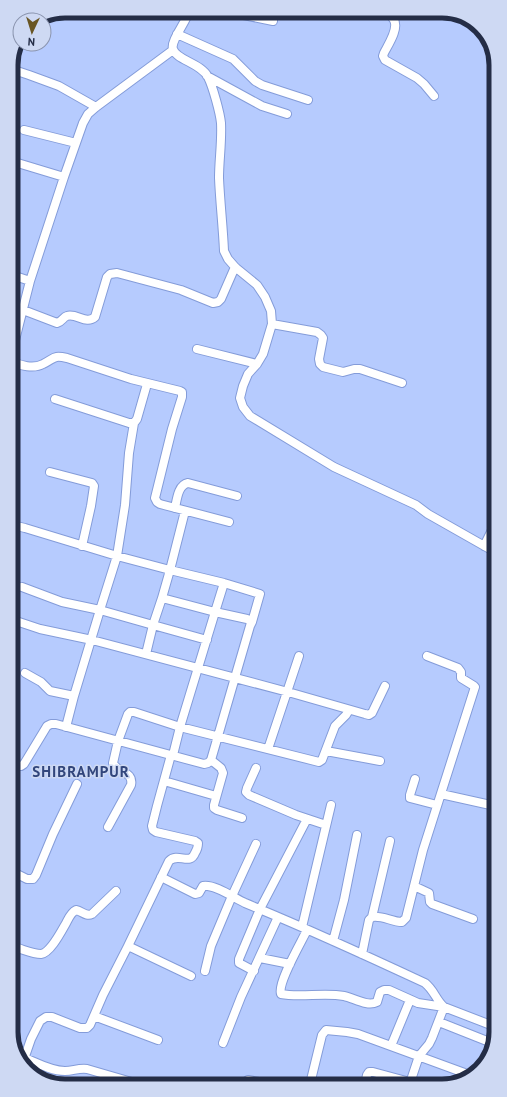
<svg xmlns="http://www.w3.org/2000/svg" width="507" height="1097" font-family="'PT Sans',sans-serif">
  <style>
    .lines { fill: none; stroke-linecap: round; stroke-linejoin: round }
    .minor-casing { stroke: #849cd9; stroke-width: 10 }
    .minor { stroke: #fff; stroke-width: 8 }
    .labels { text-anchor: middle; stroke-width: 3; stroke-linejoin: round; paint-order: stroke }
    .district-label { font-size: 15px; font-weight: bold; letter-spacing: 1px; fill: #32467c; stroke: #ced9f3 }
    .rim { fill: none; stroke: #242d46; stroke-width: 5 }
  </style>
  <rect width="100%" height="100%" fill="#b6cbfe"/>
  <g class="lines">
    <g class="minor-casing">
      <path id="minor" d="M189 11C187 21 170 41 173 49 176 60 201 63 208 77 213 87 220 113 221 123 222 142 219 160 219 178 220 202 223 227 224 251L228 259 235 267 257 285 265 297 271 311 272 324 263 354 257 364 248 374 243 386 240 398 243 407 250 416 334 467 416 505 428 514 495 552
        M224 11 273 21
        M386 11C389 14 392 17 394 20 399 29 388 45 384 53L383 56 385 60 417 78 424 84 434 96
        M177 34 233 59 255 81 262 85 308 100
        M11 69 29 75 59 86 96 107
        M207 76 262 106 287 114
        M24 130 76 143
        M11 161 64 177
        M12 275 30 281
        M23 310 57 323C62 322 63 317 67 316 77 313 86 325 95 317L107 277 110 274 117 273 181 290 213 303 218 302 221 299 235 267
        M272 324 317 332 321 335 323 338 319 359 320 364 323 367 343 372 354 369H360L402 383
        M197 349 257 364
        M12 352 30 281 64 177 83 123 88 114 96 107 173 50
        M12 361C20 366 34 369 43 364 55 358 53 355 67 358L131 379 180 391 182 392V397L172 429 155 498 157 502 160 504 229 522
        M12 371 15 362
        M55 399 129 423H134L137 419 147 384
        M134 423 129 453 125 505 117 556 100 610 153 625 162 598
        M50 472 92 483 94 486 91 506 82 546
        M175 508C177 499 178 485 188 483L237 496
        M12 525 25 528 117 556 170 570 162 598 215 612 180 727 173 755
        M484 546 494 526
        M224 583 260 594 252 622
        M22 587 62 602 100 610 74 696 66 727
        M13 620 40 629 92 640 288 692 365 714 369 715 372 713 385 686
        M146 654 153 625 207 640
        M25 673 41 682 50 691 74 696
        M268 749 299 656
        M326 751 380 761
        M211 760 221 768 223 773 214 805V808L217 810 242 818
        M13 766H21L24 764 47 726 51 724H56L204 764 208 763 211 760 250 626 252 622 247 619 215 612 224 583 170 570 185 511
        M256 768 247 788 246 792 249 795 296 815 326 825
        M415 779 410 795V798L437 805
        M164 781 216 796
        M441 794 495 806
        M108 827 131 785C134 771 117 773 113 763L118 741 128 714 130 712H134L180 727 319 762 322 760 335 726 346 715 349 710
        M13 872 27 879H33L36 875 53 834 77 784
        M161 877 195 894 199 893 203 886C215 884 234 898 245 903 306 928 365 955 425 983 434 990 436 1000 444 1007L496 1027
        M414 886 429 893 430 902 432 904 473 919
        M372 917 390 841
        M302 927 331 805
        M307 930C302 941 277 983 281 994 301 998 323 992 344 996 354 998 367 1007 377 1002L380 992 384 990H389L418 1003 444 1007 432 1038 429 1044 419 1056 410 1083
        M333 941 344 900 357 835
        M128 946 191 976
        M14 947C22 949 33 954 41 954 50 953 61 932 65 925 68 920 70 913 76 910 82 911 86 917 92 914L116 891
        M362 954 369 920 372 917C382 915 392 922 402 922L406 918 423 850 474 690 475 687 474 686 461 678V672L458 668 427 656
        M260 958 290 964
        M205 971 211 946 232 896 256 844
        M254 971 239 963V959L260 909 307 819
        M496 996 494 1003 496 1007
        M94 1016 158 1040
        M439 1022 492 1043
        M223 1043 241 997 278 917
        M391 1046 410 1000
        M25 1058C37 1063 51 1071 65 1071 73 1071 78 1068 87 1069L142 1085
        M23 1062 31 1039 40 1021 46 1017H52L80 1028H87L90 1025 103 995 128 946 169 861C178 852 190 866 195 853 197 850 198 847 198 843L195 841 156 832 153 830 152 826 157 806 171 755
        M310 1084 322 1035 326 1030 347 1032 358 1034 470 1075
        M365 1084 367 1075 369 1072H373L410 1082
        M244 1085 245 1082 248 1080 270 1084"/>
    </g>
    <use href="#minor" class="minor"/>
  </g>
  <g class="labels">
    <g class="district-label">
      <text x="81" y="777">SHIBRAMPUR</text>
    </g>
  </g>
  <path d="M0 0H507V1097H0ZM65 18H442A47 47 0 0 1 489 65V1032A47 47 0 0 1 442 1079H65A47 47 0 0 1 18 1032V65A47 47 0 0 1 65 18Z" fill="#ced9f3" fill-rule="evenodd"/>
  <path class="rim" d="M65 18H442A47 47 0 0 1 489 65V1032A47 47 0 0 1 442 1079H65A47 47 0 0 1 18 1032V65A47 47 0 0 1 65 18Z"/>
  <g transform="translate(32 32) rotate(184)"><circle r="19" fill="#ced9f3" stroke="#8a94ae"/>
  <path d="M0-3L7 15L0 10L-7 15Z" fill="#695624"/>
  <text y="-6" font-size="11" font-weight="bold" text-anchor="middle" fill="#242d46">N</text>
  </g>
</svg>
